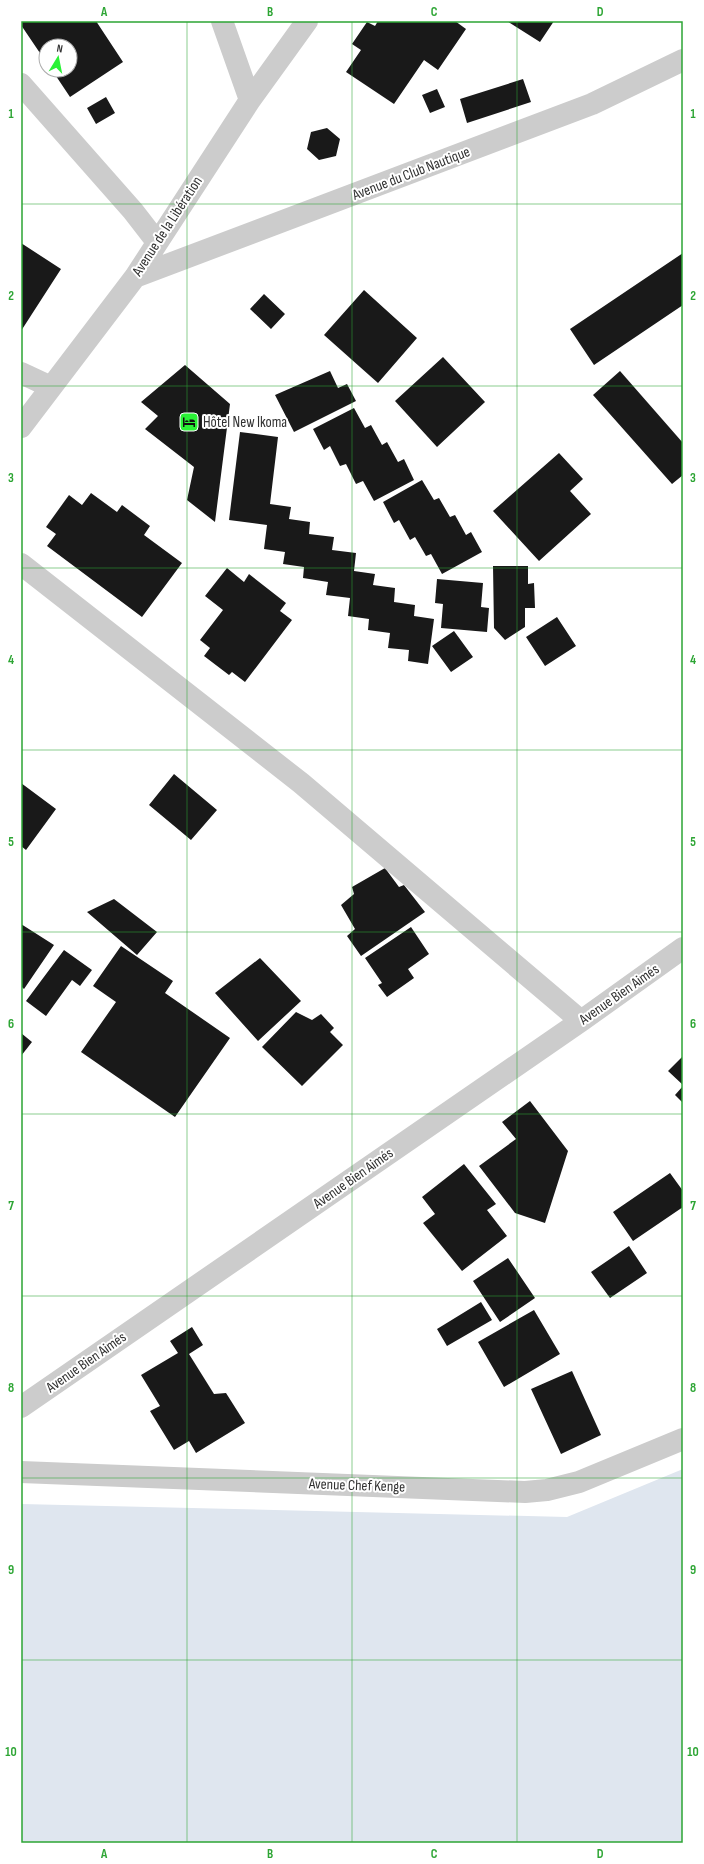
<svg xmlns="http://www.w3.org/2000/svg" width="704" height="1864" font-family="'Sofia Sans Condensed',sans-serif">
  <style>
    .green { fill: #dfe6ef }
    .building { fill: #191919 }
    .lines { fill: none; stroke-linecap: round; stroke-linejoin: round }
    .minor { stroke: #ccc; stroke-width: 22 }
    .grid { fill: none; stroke: #2da534; stroke-width: 1; stroke-opacity: 0.55 }
    .labels { text-anchor: middle; stroke-width: 4; stroke-linejoin: round; paint-order: stroke }
    .street-label { font-size: 15px; fill: #323232; stroke: #fff }
    .poi-label { font-size: 15px; fill: #323232; stroke: #fff; text-anchor: start }
    .neatline { fill: none; stroke: #2da534; stroke-width: 1.5 }
    .grid-label { font-size: 13px; text-anchor: middle; font-weight: bold; fill: #2da534 }
  </style>
  <rect width="100%" height="100%" fill="#fff"/>
  <path class="green" d="M683 1469V1843H21V1504L567 1517Z"/>
  <path class="building" d="M21 21H96L123 62 70 97 52 70H70V46H46V62L21 25Z
    M378 21H455L466 29 438 70 424 60 394 104 346 72 361 50 352 44 367 22 375 26Z
    M507 21H554L540 42Z
    M523 79 531 102 467 123 460 99Z
    M437 89 445 107 430 113 422 95Z
    M106 97 115 113 96 124 87 108Z
    M327 128 340 139 336 156 319 160 307 149 311 132Z
    M21 243 61 269 21 331Z
    M683 253V305L594 365 570 329Z
    M364 290 417 338 378 383 324 335Z
    M264 294 285 314 271 329 250 309Z
    M443 357 485 402 437 447 395 401Z
    M185 365 230 404 215 522 187 500 194 467 145 429 158 416 141 402Z
    M330 371 338 388 347 384 356 401 294 432 275 395Z
    M620 371 683 443V475L672 484 593 395Z
    M354 408 365 428 371 425 382 445 387 442 398 462 404 459 414 480 374 501 363 481 356 484 346 464 340 466 330 446 324 450 313 429Z
    M240 432 278 437 270 504 291 507 289 519 310 522 309 534 334 537 332 550 356 553 354 571 375 574 373 585 395 588 394 602 415 605 414 616 434 619 428 664 408 661 409 650 388 648 390 633 368 630 369 619 348 616 350 598 326 595 328 582 303 578 304 567 283 564 285 552 264 549 267 525 229 520Z
    M559 453 583 479 570 491 591 514 539 561 493 511Z
    M422 480 434 500 439 498 450 517 455 515 466 535 471 532 482 552 442 574 431 554 426 556 415 537 410 540 399 520 394 523 383 502Z
    M91 493 117 512 122 505 150 526 144 535 182 563 142 617 47 546 56 534 46 527 69 495 82 505Z
    M493 566H528V584L534 583 535 608H525V627L505 640 494 628Z
    M227 568 244 582 249 574 286 603 280 611 292 620 245 682 232 672 229 675 204 656 210 648 200 640 223 610 205 596Z
    M437 579 483 583 481 607 489 608 487 632 441 628 443 604 435 603Z
    M557 617 576 646 545 666 526 637Z
    M454 631 473 657 451 672 432 646Z
    M174 774 217 810 191 840 149 805Z
    M21 783 56 809 26 850 21 846Z
    M385 868 399 887 404 885 425 912 361 956 347 936 355 929 341 905 354 894 352 887Z
    M114 899 157 932 137 955 87 912Z
    M21 924 54 945 24 989 21 986Z
    M411 927 429 954 408 969 414 978 387 997 378 985 382 983 365 958Z
    M121 946 173 981 165 993 230 1038 175 1117 81 1052 116 1002 93 986Z
    M64 950 92 970 80 986 72 980 46 1016 26 1001Z
    M260 958 301 1001 258 1041 215 993Z
    M296 1012 312 1020 321 1014 334 1028 330 1032 343 1045 302 1086 262 1047Z
    M21 1033 32 1042 21 1056Z
    M683 1056V1085L668 1071Z
    M683 1086V1103L675 1095Z
    M530 1101 568 1151 545 1223 515 1213 479 1166 516 1139 502 1122Z
    M464 1164 496 1204 487 1210 507 1236 462 1271 423 1223 435 1214 422 1197Z
    M670 1173 683 1191V1207L633 1241 613 1212Z
    M629 1246 647 1273 610 1298 591 1272Z
    M508 1258 535 1298 500 1322 473 1281Z
    M481 1302 492 1320 447 1346 437 1329Z
    M534 1310 560 1354 504 1387 478 1342Z
    M192 1327 203 1345 189 1354 214 1394 226 1393 245 1423 196 1453 189 1441 174 1450 150 1411 160 1406 141 1375 178 1353 170 1341Z
    M572 1371 601 1435 561 1454 531 1389Z"/>
  <g class="lines">
    <path class="minor" d="M222 21 250 100
      M21 84 133 211 157 242
      M135 277 592 104 683 60
      M21 373 51 387
      M21 427 135 277 250 100 307 21
      M21 564 301 783 581 1021
      M21 1407 581 1021 683 948
      M21 1472 525 1492 547 1490 579 1482 683 1439"/>
  </g>
  <path class="grid" d="M187 21V1843M352 21V1843M517 21V1843M21 204H683M21 386H683M21 568H683M21 750H683M21 932H683M21 1114H683M21 1296H683M21 1478H683M21 1660H683"/>
  <defs>
    <g id="hotel-square" transform="scale(1)"><rect x="-9" y="-9" width="18" height="18" rx="4" fill="#2af236" stroke="#fff"/><path d="M-6-4.5h1.5V1H6V5H4.5V3h-9V5H-6ZM-4 0a1.8 1.8 0 1 1 3.6 0ZM.5 0V-2.5h3Q6-2.5 6 0Z" fill="#111"/></g>
  </defs>
  <g fill-rule="evenodd">
    <use href="#hotel-square" x="189" y="422"/>
  </g>
  <g class="labels">
    <g class="street-label">
      <text transform="translate(411 173) rotate(-21)" y="5">Avenue du Club Nautique</text>
      <text transform="translate(167 226) rotate(-57)" y="5">Avenue de la Libération</text>
      <text transform="translate(619 994) rotate(-35)" y="5">Avenue Bien Aimés</text>
      <text transform="translate(353 1178) rotate(-35)" y="5">Avenue Bien Aimés</text>
      <text transform="translate(86 1362) rotate(-35)" y="5">Avenue Bien Aimés</text>
      <text transform="translate(357 1485) rotate(2)" y="5">Avenue Chef Kenge</text>
    </g>
    <g class="poi-label">
      <text x="203" y="427">Hôtel New Ikoma</text>
    </g>
  </g>
  <rect width="704" height="1864" fill="none" stroke="#ffffff" stroke-width="44"/>
  <g transform="translate(58 58) rotate(10)"><circle r="19" fill="#ffffff" stroke="#adadad"/>
  <path d="M0-3L7 15L0 10L-7 15Z" fill="#2af236"/>
  <text y="-6" font-size="11" font-weight="bold" text-anchor="middle" fill="#323232">N</text>
  </g>
  <rect x="22" y="22" width="660" height="1820" class="neatline"/>
  <g class="grid-label">
    <text x="104" y="16">A</text>
    <text x="270" y="16">B</text>
    <text x="434" y="16">C</text>
    <text x="600" y="16">D</text>
    <text x="11" y="118">1</text>
    <text x="693" y="118">1</text>
    <text x="11" y="300">2</text>
    <text x="693" y="300">2</text>
    <text x="11" y="482">3</text>
    <text x="693" y="482">3</text>
    <text x="11" y="664">4</text>
    <text x="693" y="664">4</text>
    <text x="11" y="846">5</text>
    <text x="693" y="846">5</text>
    <text x="11" y="1028">6</text>
    <text x="693" y="1028">6</text>
    <text x="11" y="1210">7</text>
    <text x="693" y="1210">7</text>
    <text x="11" y="1392">8</text>
    <text x="693" y="1392">8</text>
    <text x="11" y="1574">9</text>
    <text x="693" y="1574">9</text>
    <text x="11" y="1756">10</text>
    <text x="693" y="1756">10</text>
    <text x="104" y="1858">A</text>
    <text x="270" y="1858">B</text>
    <text x="434" y="1858">C</text>
    <text x="600" y="1858">D</text>
  </g>
</svg>
